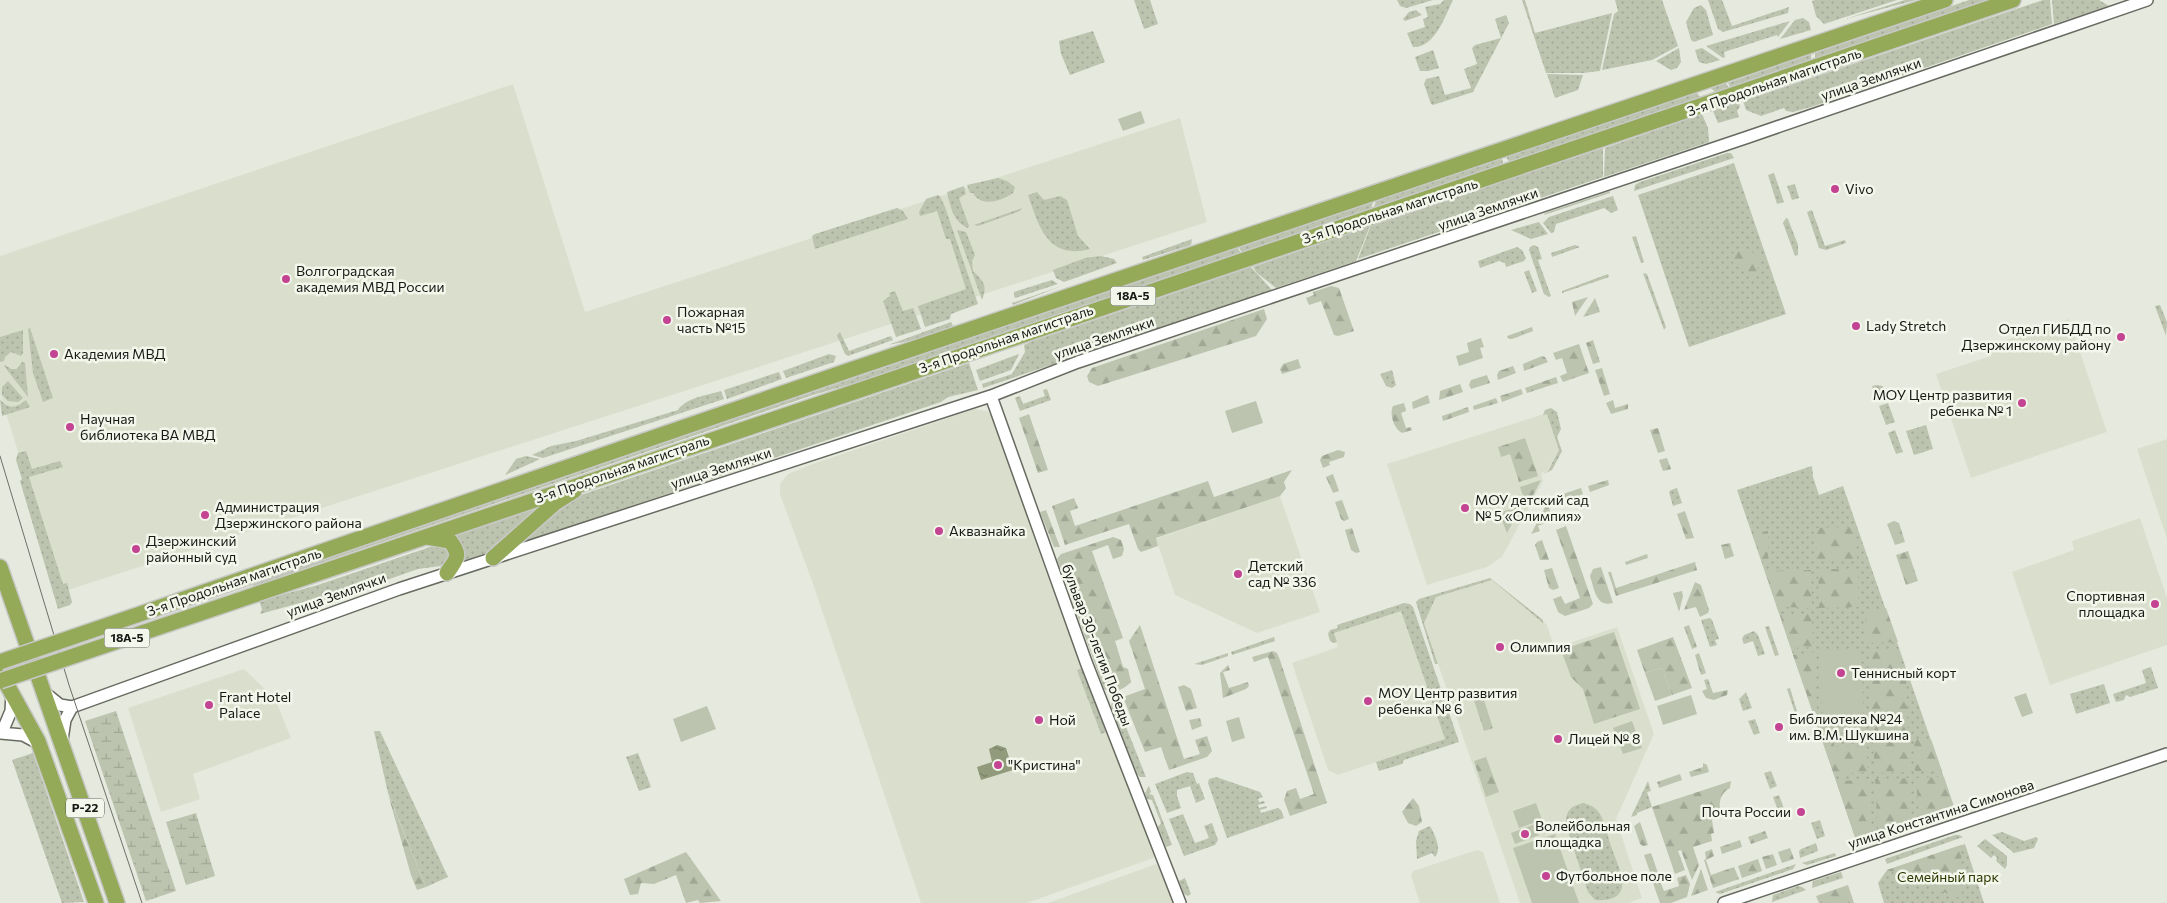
<svg xmlns="http://www.w3.org/2000/svg" width="2167" height="903" font-family="Commissioner,sans-serif">
  <style>
    .built { fill: #d9dfcc }
    .grass { fill: url(#grass-dots) }
    .forest { fill: url(#forest-firs) }
    .wetland { fill: url(#wetland-marsh) }
    .garden { fill: #bcc3ae }
    .water { fill: url(#water-ripples) }
    .lines { fill: none; stroke-linecap: round; stroke-linejoin: round }
    .secondary-casing { stroke: #676a60; stroke-width: 14 }
    .highway-casing { stroke: #c8c8c7; stroke-width: 18 }
    .secondary { stroke: #fff; stroke-width: 11 }
    .highway { stroke: #94aa59; stroke-width: 15 }
    .tram { stroke: #6d6f68; stroke-width: 1 }
    .highway-bridge-casing { stroke: #c8c8c7; stroke-width: 18; stroke-linecap: butt }
    .highway-bridge { stroke: #94aa59; stroke-width: 15 }
    .poi-dot { fill: #c34492; stroke: #f3f7eb; stroke-width: 2 }
    .labels { text-anchor: middle; stroke-width: 5; stroke-linejoin: round; paint-order: stroke }
    .shield { fill: #f3f7eb; stroke: #5a5c55; stroke-width: 1 }
    .shield-label { font-size: 12px; font-weight: bold; fill: #181915 }
    .street-label { font-size: 14px; fill: #181915; stroke: #f3f7eb }
    .poi-label { font-size: 14px; fill: #181915; stroke: #f3f7eb; text-anchor: start }
    .park-label { font-size: 14px; fill: #2d3801; stroke: #f3f7eb }
  </style>
  <defs>
    <pattern id="grass-dots" width="8" height="8" patternUnits="userSpaceOnUse" patternTransform="scale(1.25)"><rect width="8" height="8" fill="#bcc3ae"/><path d="M2 2h.1M6 6h.1" fill="none" stroke="#a1a795" stroke-width="1.8" stroke-linecap="round"/></pattern>
    <pattern id="forest-firs" width="22" height="20" patternUnits="userSpaceOnUse" patternTransform="scale(1.25)"><rect width="22" height="20" fill="#bcc3ae"/><path d="M5 1l3.5 6h-7zM16 11l3.5 6h-7z" fill="#a1a795"/></pattern>
    <pattern id="wetland-marsh" width="20" height="14" patternUnits="userSpaceOnUse" patternTransform="scale(1.25)"><rect width="20" height="14" fill="#bcc3ae"/><path d="M1 5h8M5 5V1M11 12h8M15 12V8" fill="none" stroke="#a1a795"/></pattern>
    <pattern id="water-ripples" width="26" height="14" patternUnits="userSpaceOnUse" patternTransform="scale(1.25)"><rect width="26" height="14" fill="#919b7b"/><path d="M2 4q2-2 4 0t4 0M15 11q2-2 4 0t4 0" fill="none" stroke="#757e64"/></pattern>
  </defs>
  <rect width="100%" height="100%" fill="#e6eade"/>
  <path class="built" d="M513 84 585 312 1180 118 1207 222 62 592 0 394V256Z
    M2069 319 2107 432 1971 478 1936 374 1991 356 1988 346Z
    M975 409 987 411 996 420 1038 550 1078 660 1155 855 1153 858 1142 862 1027 903H921L813 584 780 494V484L788 474 810 465Z
    M1547 413 1559 450 1547 471 1541 473 1543 481 1502 557 1487 567 1427 585 1387 464Z
    M2167 439V539L2137 449Z
    M1280 496 1320 612 1257 633 1175 595 1156 539Z
    M2140 518 2167 598V645L2050 685 2012 572 2074 550 2072 541Z
    M1492 580 1547 625 1553 644 1561 646 1617 627 1654 734 1616 819 1642 898 1629 903H1520L1424 623 1436 597Z
    M1401 610 1445 739 1338 775 1328 770 1292 663 1338 647 1334 633Z
    M244 669 275 699 291 738 193 774 200 799 161 812 128 708Z
    M1477 850 1483 852 1500 903H1420L1411 876 1413 871Z
    M1156 864 1160 868 1173 903H1048Z"/>
  <path class="grass" d="M1134 0H1150L1158 24 1144 29Z
    M1397 0H1433L1406 8 1400 6Z
    M1444 0H1453C1445 16 1435 48 1413 47L1407 33 1425 27 1423 19 1428 17 1425 7 1440 4Z
    M1522 0H1525L1535 33 1612 13 1600 71 1583 73H1546Z
    M1615 0H1662L1678 46 1652 60 1602 70 1614 14 1618 11Z
    M1708 0H1722L1732 26 1789 7 1788 13 1723 32 1718 29Z
    M1815 0H1897L1824 24 1816 16 1812 1Z
    M1905 0H1916L1845 19Z
    M1969 0H1988L1815 60V53Z
    M2043 0H2050L2052 24 1811 107 1793 112 1786 111 1784 108 1761 116 1746 110 1743 101Z
    M2052 0H2099L2109 6 2054 24Z
    M1701 5 1706 10 1713 35 1694 42 1691 40 1686 22 1694 8Z
    M1416 10 1422 15 1405 21 1403 19 1409 12Z
    M1506 15 1509 23 1473 92 1433 105 1431 104 1424 84 1426 79 1439 76 1445 95 1471 88 1464 69 1477 64 1472 48 1475 45 1501 38 1495 19Z
    M1803 18 1809 22 1811 30 1780 39 1795 20Z
    M1790 21 1778 37 1777 35 1724 52 1725 57 1723 58 1706 46Z
    M1093 31 1105 62 1070 75 1061 54 1059 41Z
    M1679 48 1681 62 1677 68 1671 70 1656 61Z
    M1702 48 1720 60 1706 64 1699 62 1695 50Z
    M1433 50 1439 68 1428 71H1420L1415 57Z
    M1811 54V60L1731 88 1728 83Z
    M1547 74 1583 75 1578 90 1555 98Z
    M1726 83 1729 88 1716 93 1711 88Z
    M1696 92 1701 98 1510 162 1507 159V155Z
    M1739 102 1740 107 1737 111 1739 117 1718 123 1713 111Z
    M1702 114 1708 128 1709 142 1604 177 1605 148Z
    M1603 148V177L1358 259 1371 225Z
    M1727 153H1731L1734 158 1634 191 1635 185 1640 182Z
    M1501 158 1503 161 1502 165 1373 210 1376 201Z
    M1734 163 1786 314 1689 347 1638 195Z
    M1774 173 1784 202 1777 204 1768 175Z
    M998 178 1007 181 1015 187 1013 193C1002 201 981 208 973 193H970L967 185Z
    M1795 184 1799 198 1792 200 1787 186Z
    M964 186 966 194 959 198 969 226 968 228C953 222 950 205 947 192Z
    M1610 191V193L1544 215 1545 213Z
    M1037 192 1044 200 1060 196 1067 200 1078 236 1090 249C1048 260 1039 227 1028 195Z
    M938 195 940 196 945 207 978 304 951 314 950 319 925 327 918 306 966 289 950 239H946L937 211 920 216 919 212 926 199Z
    M1613 196 1618 210 1611 213 1604 208 1556 224 1554 232 1551 233 1543 223 1549 217Z
    M1373 201 1371 210 1242 253 1238 246Z
    M897 208 903 211 908 219 815 249 812 236 815 234Z
    M1022 208 1020 211 978 226 974 225Z
    M1812 210 1825 246 1845 240 1846 243 1826 250 1819 248 1807 212Z
    M1786 218 1788 219 1798 245V255L1795 256 1783 223Z
    M1539 222 1548 234 1531 239 1511 230Z
    M1370 226 1356 261 1276 288 1257 273 1253 267Z
    M957 230 966 232 975 255 972 261 973 271C983 281 988 285 982 300Z
    M1636 236 1644 262 1641 263 1632 237Z
    M1192 239 1191 245 1143 260 1142 257Z
    M1534 245 1538 247 1542 259 1538 260 1551 296 1549 297 1544 294 1529 250 1530 247Z
    M1575 245 1580 247 1552 257 1551 253Z
    M1237 247 1241 253 889 373 813 395 253 586 252 584Z
    M1517 247 1522 250 1526 258 1524 261 1506 267 1505 263 1499 261 1480 268 1478 261Z
    M1101 256 1114 259 1117 263 1064 282 1056 278 1053 270 1085 258Z
    M1251 267 1272 290 983 388 982 384 1012 374 1025 352 1024 345 1030 342Z
    M1529 270 1537 291 1532 293 1524 272Z
    M1643 273 1647 274 1666 327 1664 330Z
    M1608 274 1609 277 1562 293V291Z
    M1052 280 1058 284 1015 298 1014 296V292Z
    M1062 286 1013 305 1012 303Z
    M895 291 903 311 913 308 921 329 896 337 883 301 890 296 889 293Z
    M2160 305 2167 322 2166 336 2155 306Z
    M951 322 953 326 914 340 888 345Z
    M1532 327 1533 331 1512 339H1509L1507 336Z
    M30 328 53 398 43 402 33 373 28 329Z
    M23 330V353L21 356 11 352 5 357 4 361 0 362V337Z
    M840 332 849 351 891 336 893 340 848 356 845 354 837 335Z
    M829 354 836 356 834 362 786 378 783 371Z
    M1019 354 1011 370 980 381 976 370Z
    M22 362 25 363 28 397 4 366 5 365 11 369H17Z
    M969 363 978 390 948 397 941 402 533 539 526 541 524 539 561 503 575 497Z
    M1392 370 1396 385 1392 388 1386 386 1380 374Z
    M779 372 782 379 727 399 724 390Z
    M8 381 23 398 18 402 8 401 2 395V387Z
    M1876 385 1883 386 1885 392 1883 396 1876 398 1872 386Z
    M1047 389 1051 400 1020 411 1015 398 1020 396 1023 404 1045 396 1043 390Z
    M721 391 724 399 543 458 532 455 551 446 576 441 678 410C685 398 708 395 721 391Z
    M0 399C7 409 16 409 26 400L30 407 2 416Z
    M1888 403 1895 422 1886 425 1879 406Z
    M1551 408 1557 412 1561 429 1557 437 1562 451 1552 470 1541 475 1548 471 1559 450 1547 414 1543 415 1545 410Z
    M1926 425 1933 449 1914 455 1906 431Z
    M1895 430 1903 452 1896 454 1888 433Z
    M26 451 32 469 60 461 63 467 29 477 63 584 67 583 72 602 70 605 58 609 20 481 22 479 16 460 18 453Z
    M526 456 540 459 505 475 516 459Z
    M1812 466 1813 477 1819 495 1843 486 1954 807 1856 840 1737 490Z
    M1677 488 1682 503 1673 506 1669 492 1671 490Z
    M533 508 536 511 487 555 458 565 451 536Z
    M436 545 446 547 450 555 446 563 440 566 418 569 324 602 311 600 260 614 262 609 259 601 318 585Z
    M1490 578 1543 620V623L1492 580 1436 597 1424 623 1438 664H1435L1416 602 1419 599Z
    M1404 603 1410 604 1413 607 1459 742 1404 760 1402 764 1379 771 1376 762 1445 739 1401 611 1334 633 1337 642 1334 643 1330 641 1328 634 1330 630 1338 628 1337 625Z
    M1710 618 1712 620 1719 639 1715 640 1717 645 1710 647 1701 620Z
    M1769 626 1779 655 1775 656 1765 627Z
    M1754 631 1758 635 1765 654 1758 656 1753 641 1744 644 1742 639 1744 635Z
    M1274 637 1275 641 1232 655 1231 652Z
    M1228 653V656L1202 665 1194 664Z
    M2151 667 2158 688 2130 697 2126 695 2124 700 2116 702 2113 694 2146 683 2142 670Z
    M1082 668 1106 732 1101 734 1077 670Z
    M2104 684 2110 703 2076 714 2070 694Z
    M1790 688 1800 721 1798 722 1787 689Z
    M1746 692 1752 708 1743 711 1739 699Z
    M1115 699 1146 777H1140L1137 774 1111 707 1112 702Z
    M1755 719 1760 733 1754 735 1748 721Z
    M374 731H380L448 877 426 887 388 793Z
    M33 753 84 902 62 903 12 760Z
    M638 753 651 787 639 791 626 757Z
    M1771 771 1777 786 1770 789 1764 773Z
    M1187 772 1193 773 1197 784 1199 783 1205 799 1196 803 1190 786 1177 790V796L1181 808 1167 813 1155 784Z
    M1216 777 1260 792 1263 797 1258 799 1259 802 1264 801 1265 803 1258 805 1259 808 1266 806 1267 808 1260 810 1261 813 1278 808 1281 810 1284 818 1227 838 1208 783 1209 779Z
    M1648 781 1651 791 1647 792 1652 807 1637 813V815L1631 817Z
    M1149 786 1151 792 1149 794 1153 795 1172 845 1166 847 1158 827 1161 823 1152 800 1147 799 1145 793Z
    M1779 795 1787 817 1781 819 1773 797Z
    M1584 803C1589 805 1593 806 1597 810 1605 819 1607 835 1611 846 1618 867 1639 903 1595 900L1588 892 1567 829C1564 814 1568 806 1584 803Z
    M1957 810 1954 814 1881 840 1880 838Z
    M1183 814 1195 843 1209 838 1204 826 1212 823 1218 840 1215 845 1184 856 1169 819Z
    M1820 820 1825 836 1817 839 1811 823Z
    M1430 826C1435 835 1442 849 1435 857L1432 853 1417 859 1416 841 1419 831Z
    M2002 832 2024 841 2036 837 2038 839 2034 848 2014 853 1992 835Z
    M1955 835H1959L1963 837 1887 864 1885 859Z
    M1985 839 2007 856V865L2005 869 1996 861 1997 858 1994 855 1991 858 1977 846Z
    M1816 843 1818 851 1800 858 1799 851 1801 849Z
    M1965 844 1984 903H1884L1878 883 1887 870Z
    M1835 853 1836 856 1807 865 1802 863Z
    M1796 864 1793 869 1720 894 1715 892Z
    M1841 872 1843 878 1812 888 1813 881Z
    M1185 878 1191 894 1188 896 1184 894 1179 881Z
    M1798 886 1802 887 1806 890 1772 902 1773 895Z"/>
  <path class="forest" d="M1740 248 1757 254 1761 260 1755 275C1745 273 1734 265 1729 257Z
    M1331 286 1339 288 1354 331 1338 336 1334 335 1321 301 1309 305 1306 298 1314 295 1313 292Z
    M1588 297 1575 316 1572 302Z
    M1595 298 1600 312 1583 317Z
    M1264 309 1267 319 1256 336 1098 386 1089 382 1087 376 1092 368Z
    M1593 340 1600 362 1593 364 1586 343Z
    M1579 344 1589 373 1563 382 1560 376 1567 373 1562 358 1556 360 1553 353Z
    M1542 356 1545 357 1548 362 1524 371 1523 364Z
    M1298 359 1301 368 1282 374 1280 369 1283 364Z
    M1513 366 1516 373 1498 380 1497 375 1499 371Z
    M1602 368 1610 394 1604 396 1595 370Z
    M1487 375 1490 383 1471 389 1469 385 1471 380Z
    M1556 377 1558 383 1527 393 1525 388Z
    M1460 384 1463 392 1439 400 1440 391Z
    M1521 389 1523 394 1502 402 1500 396Z
    M1428 395 1430 403 1413 409 1412 402Z
    M1496 398 1498 403 1474 410 1473 406Z
    M1613 400 1615 408 1628 404V409L1611 414 1606 403Z
    M1404 403 1406 411 1401 413 1406 428 1411 427 1412 430 1402 433C1394 429 1389 414 1393 406Z
    M1468 407 1469 412 1443 421 1442 416Z
    M1029 414 1048 470 1038 473 1019 418Z
    M1658 428 1665 451 1658 453 1650 430Z
    M1525 438 1538 476 1519 482 1510 454 1501 457 1498 447Z
    M1338 450 1345 452 1344 457 1329 462 1330 465 1323 468 1320 460 1322 456Z
    M1667 458 1671 469 1663 471 1659 460Z
    M1292 470 1284 482 1286 488 1280 496 1156 538 1158 546 1141 552 1138 549 1129 524 1065 545 1052 506 1074 498 1078 508 1070 511 1075 526 1208 481 1214 497Z
    M1333 474 1339 491 1333 493 1326 477Z
    M1541 480 1527 507 1520 487Z
    M1608 480 1609 485 1590 492 1588 486Z
    M1581 488 1583 494 1565 500 1563 494Z
    M1551 496 1554 503 1548 505 1553 520 1538 526 1540 531 1531 534Z
    M1342 500 1349 519 1344 521 1341 519 1335 502Z
    M1522 505 1507 533 1499 513Z
    M1046 510 1060 547H1054L1040 512Z
    M1685 511 1694 538 1686 539 1677 514Z
    M1894 521 1899 523 1905 542 1895 545 1887 524Z
    M1566 526 1593 604 1589 608 1565 616 1558 612 1553 599 1561 596 1565 604 1580 598 1556 530Z
    M1856 527 1857 560 1817 561 1816 528Z
    M1352 528 1360 552 1356 553 1351 550 1345 530Z
    M1768 531V564H1763L1754 533Z
    M1113 537 1121 540 1124 549 1122 556 1113 559 1108 545 1092 551 1123 638 1115 641 1123 667 1128 669 1131 682C1125 689 1113 694 1104 689L1057 559 1061 554Z
    M1542 540 1549 560H1540L1535 545 1537 542Z
    M1730 543 1734 556 1725 559 1721 545Z
    M1908 551 1918 581 1906 585 1896 555Z
    M1647 554 1648 558 1626 565 1625 562Z
    M1695 562 1697 570 1616 596 1608 572H1611L1616 588Z
    M1601 567 1613 603C1596 608 1594 588 1590 576L1593 569Z
    M1552 568 1559 588 1553 590 1549 588 1544 570Z
    M1818 569H1858V607L1819 608Z
    M1811 570 1812 608 1785 607 1778 610 1765 571Z
    M1695 582 1701 585 1709 610 1708 613 1700 617 1696 607 1684 610Z
    M1682 591 1683 596 1679 612 1673 593Z
    M1886 608 1898 642 1867 643 1865 611Z
    M1789 614H1812L1813 647 1791 648 1780 615Z
    M1140 625 1184 759 1200 754 1195 740 1207 736 1212 751 1207 757 1169 770 1161 747 1145 752 1123 697 1145 689 1129 641Z
    M1689 625 1697 647 1692 649 1684 627Z
    M1614 632 1640 709 1594 724 1583 689 1571 677 1561 650Z
    M1673 637 1692 688 1672 695 1662 668 1645 673 1637 650Z
    M1869 650H1896L1906 679 1908 732 1872 733Z
    M1273 651 1277 653 1280 660 1327 803 1290 816 1284 800 1287 791 1296 788 1300 799 1314 794 1268 657 1254 662 1252 657Z
    M1814 652 1818 726 1793 655Z
    M1699 653 1706 673 1701 675 1695 655Z
    M1228 665 1230 670 1223 672 1229 688 1248 682 1249 686 1246 689 1223 698 1220 673Z
    M1708 679 1713 693 1728 690 1727 695 1714 700 1706 698 1702 691 1707 689 1704 680Z
    M1184 685 1191 689 1197 708 1186 711 1178 687Z
    M1481 691 1493 728 1484 731 1472 694Z
    M1200 718 1202 726 1192 730 1189 720Z
    M1909 738 1910 772 1875 773 1873 739Z
    M1914 739H1931L1942 771H1915Z
    M1834 741V747H1867L1868 772 1834 774 1823 743Z
    M1486 757 1499 792 1486 797 1474 761Z
    M1703 763 1707 765 1709 772 1691 777 1689 772 1703 767Z
    M1680 774 1682 780 1659 788 1657 782Z
    M1944 777 1954 807 1919 819 1916 778Z
    M1910 778 1912 821 1878 832 1875 779Z
    M1869 780 1872 835 1856 840 1836 781Z
    M1731 781 1730 788C1721 793 1719 800 1720 809L1712 820 1714 833 1711 834 1712 841 1693 847 1699 865 1692 880 1681 850 1678 851 1685 870 1675 874 1652 807Z
    M388 794 426 887 417 890 411 875Z
    M1413 798 1419 806 1422 822 1416 826 1408 823 1402 812Z
    M1640 822 1648 845 1643 846 1640 844 1634 826Z
    M1765 831 1768 838 1751 844 1748 837Z
    M1740 840 1742 847 1722 854 1720 847Z
    M1961 845 1962 899 1887 870Z
    M1790 848 1794 859 1782 863 1778 852Z
    M1712 849 1714 856 1706 860 1711 875 1734 867 1739 879 1713 888 1704 860 1706 859 1705 852Z
    M686 852 721 901 700 903 698 900 686 903 676 875 654 884 641 883 638 894 630 895 624 879Z
    M1651 853 1658 873 1653 874 1650 872 1644 855Z
    M1773 854 1777 865 1766 869 1762 857Z
    M1758 859 1762 871 1742 878 1738 866Z
    M1701 869 1708 890 1691 896Z
    M1686 875 1690 884 1687 897 1671 903H1660L1653 883 1660 881 1664 891 1679 886 1677 878Z
    M1848 885 1854 903H1819L1816 896Z"/>
  <path class="wetland" d="M116 711 176 891 146 901 85 721Z
    M196 813 215 876 186 885 166 822Z"/>
  <path class="garden" d="M1141 111 1145 123 1123 131 1118 119Z
    M1481 338 1484 347 1480 348 1483 358 1459 366 1456 356 1469 352 1467 343Z
    M1256 401 1263 423 1232 433 1225 411Z
    M1861 649 1864 732 1823 734 1820 651Z
    M1662 668 1672 695 1655 701 1645 673Z
    M2026 693 2033 713 2022 717 2014 697Z
    M1691 695 1697 714 1663 725 1657 706Z
    M707 706 716 729 681 742 673 719Z
    M1239 717 1245 738 1232 742 1226 721Z
    M1632 721 1642 748 1623 754 1613 728Z
    M1536 803 1542 820 1519 828 1513 811Z
    M1535 824 1539 835 1515 844 1511 833Z
    M1555 834 1579 903H1532L1513 848Z"/>
  <path class="water" d="M997 745 1006 748 1013 770 981 780 977 767 992 762 989 749Z"/>
  <g class="lines">
    <g class="secondary-casing">
      <path id="secondary" d="M991 396 1086 662 1180 903
        M45 693 60 705 72 707 399 589 991 396 1078 362 1748 137 2147 0
        M2 732 11 711 12 693
        M0 733 23 735 38 743
        M62 740 65 720 72 707
        M1724 903 2167 754"/>
    </g>
    <g class="highway-casing">
      <path id="highway" d="M427 537 450 541C462 556 456 559 447 573
        M493 558 555 503 574 491
        M0 567 117 903
        M248 577 850 370 1945 0
        M254 595C839 393 1428 202 2013 0
        M0 672 38 741 96 903"/>
    </g>
    <use href="#secondary" class="secondary"/>
    <use href="#highway" class="highway"/>
    <path class="tram" d="M0 456 69 685 142 903"/>
    <g class="highway-bridge-casing">
      <path id="highway-bridge" d="M0 662 248 577
        M0 681 254 595"/>
    </g>
    <use href="#highway-bridge" class="highway-bridge"/>
  </g>
  <g class="poi-dot">
    <circle cx="1835" cy="189" r="5"/>
    <circle cx="286" cy="279" r="5"/>
    <circle cx="667" cy="320" r="5"/>
    <circle cx="1856" cy="326" r="5"/>
    <circle cx="2121" cy="337" r="5"/>
    <circle cx="54" cy="354" r="5"/>
    <circle cx="2022" cy="403" r="5"/>
    <circle cx="70" cy="427" r="5"/>
    <circle cx="1465" cy="508" r="5"/>
    <circle cx="205" cy="515" r="5"/>
    <circle cx="939" cy="531" r="5"/>
    <circle cx="136" cy="549" r="5"/>
    <circle cx="1238" cy="574" r="5"/>
    <circle cx="2155" cy="604" r="5"/>
    <circle cx="1500" cy="647" r="5"/>
    <circle cx="1841" cy="673" r="5"/>
    <circle cx="1368" cy="701" r="5"/>
    <circle cx="209" cy="705" r="5"/>
    <circle cx="1039" cy="720" r="5"/>
    <circle cx="1779" cy="727" r="5"/>
    <circle cx="1558" cy="739" r="5"/>
    <circle cx="998" cy="765" r="5"/>
    <circle cx="1801" cy="812" r="5"/>
    <circle cx="1525" cy="834" r="5"/>
    <circle cx="1546" cy="876" r="5"/>
  </g>
  <g class="labels">
    <g class="shield">
      <rect x="1110.5" y="286.5" width="45" height="19" rx="4"/>
      <rect x="104.5" y="628.5" width="45" height="19" rx="4"/>
      <rect x="66" y="798.5" width="38" height="19" rx="4"/>
    </g>
    <g class="shield-label">
      <text x="1133" y="300">18А-5</text>
      <text x="127" y="642">18А-5</text>
      <text x="85" y="812">Р-22</text>
    </g>
    <g class="street-label">
      <text transform="translate(1871 79) rotate(-19)" y="5">улица Землячки</text>
      <text transform="translate(1774 82) rotate(-19)" y="5">3-я Продольная магистраль</text>
      <text transform="translate(1488 209) rotate(-19)" y="5">улица Землячки</text>
      <text transform="translate(1390 211) rotate(-18)" y="5">3-я Продольная магистраль</text>
      <text transform="translate(1104 338) rotate(-19)" y="5">улица Землячки</text>
      <text transform="translate(1006 339) rotate(-19)" y="5">3-я Продольная магистраль</text>
      <text transform="translate(721 468) rotate(-18)" y="5">улица Землячки</text>
      <text transform="translate(622 469) rotate(-19)" y="5">3-я Продольная магистраль</text>
      <text transform="translate(234 582) rotate(-19)" y="5">3-я Продольная магистраль</text>
      <text transform="translate(336 595) rotate(-20)" y="5">улица Землячки</text>
      <text transform="translate(1097 645) rotate(69)" y="5">бульвар 30-летия Победы</text>
      <text transform="translate(1941 814) rotate(-18)" y="5">улица Константина Симонова</text>
    </g>
    <g class="poi-label">
      <text x="1845" y="194">Vivo</text>
      <text x="296" y="276">Волгоградская<tspan x="296" dy="16">академия МВД России</tspan></text>
      <text x="677" y="317">Пожарная<tspan x="677" dy="16">часть №15</tspan></text>
      <text x="1866" y="331">Lady Stretch</text>
      <text x="2111" y="334" text-anchor="end">Отдел ГИБДД по<tspan x="2111" dy="16">Дзержинскому району</tspan></text>
      <text x="64" y="359">Академия МВД</text>
      <text x="2012" y="400" text-anchor="end">МОУ Центр развития<tspan x="2012" dy="16">ребенка № 1</tspan></text>
      <text x="80" y="424">Научная<tspan x="80" dy="16">библиотека ВА МВД</tspan></text>
      <text x="1475" y="505">МОУ детский сад<tspan x="1475" dy="16">№ 5 «Олимпия»</tspan></text>
      <text x="215" y="512">Администрация<tspan x="215" dy="16">Дзержинского района</tspan></text>
      <text x="949" y="536">Аквазнайка</text>
      <text x="146" y="546">Дзержинский<tspan x="146" dy="16">районный суд</tspan></text>
      <text x="1248" y="571">Детский<tspan x="1248" dy="16">сад № 336</tspan></text>
      <text x="2145" y="601" text-anchor="end">Спортивная<tspan x="2145" dy="16">площадка</tspan></text>
      <text x="1510" y="652">Олимпия</text>
      <text x="1851" y="678">Теннисный корт</text>
      <text x="1378" y="698">МОУ Центр развития<tspan x="1378" dy="16">ребенка № 6</tspan></text>
      <text x="219" y="702">Frant Hotel<tspan x="219" dy="16">Palace</tspan></text>
      <text x="1789" y="724">Библиотека №24<tspan x="1789" dy="16">им. В.М. Шукшина</tspan></text>
      <text x="1049" y="725">Ной</text>
      <text x="1568" y="744">Лицей № 8</text>
      <text x="1008" y="770">"Кристина"</text>
      <text x="1791" y="817" text-anchor="end">Почта России</text>
      <text x="1535" y="831">Волейбольная<tspan x="1535" dy="16">площадка</tspan></text>
      <text x="1556" y="881">Футбольное поле</text>
    </g>
    <g class="park-label">
      <text x="1948" y="882">Семейный парк</text>
    </g>
  </g>
</svg>
